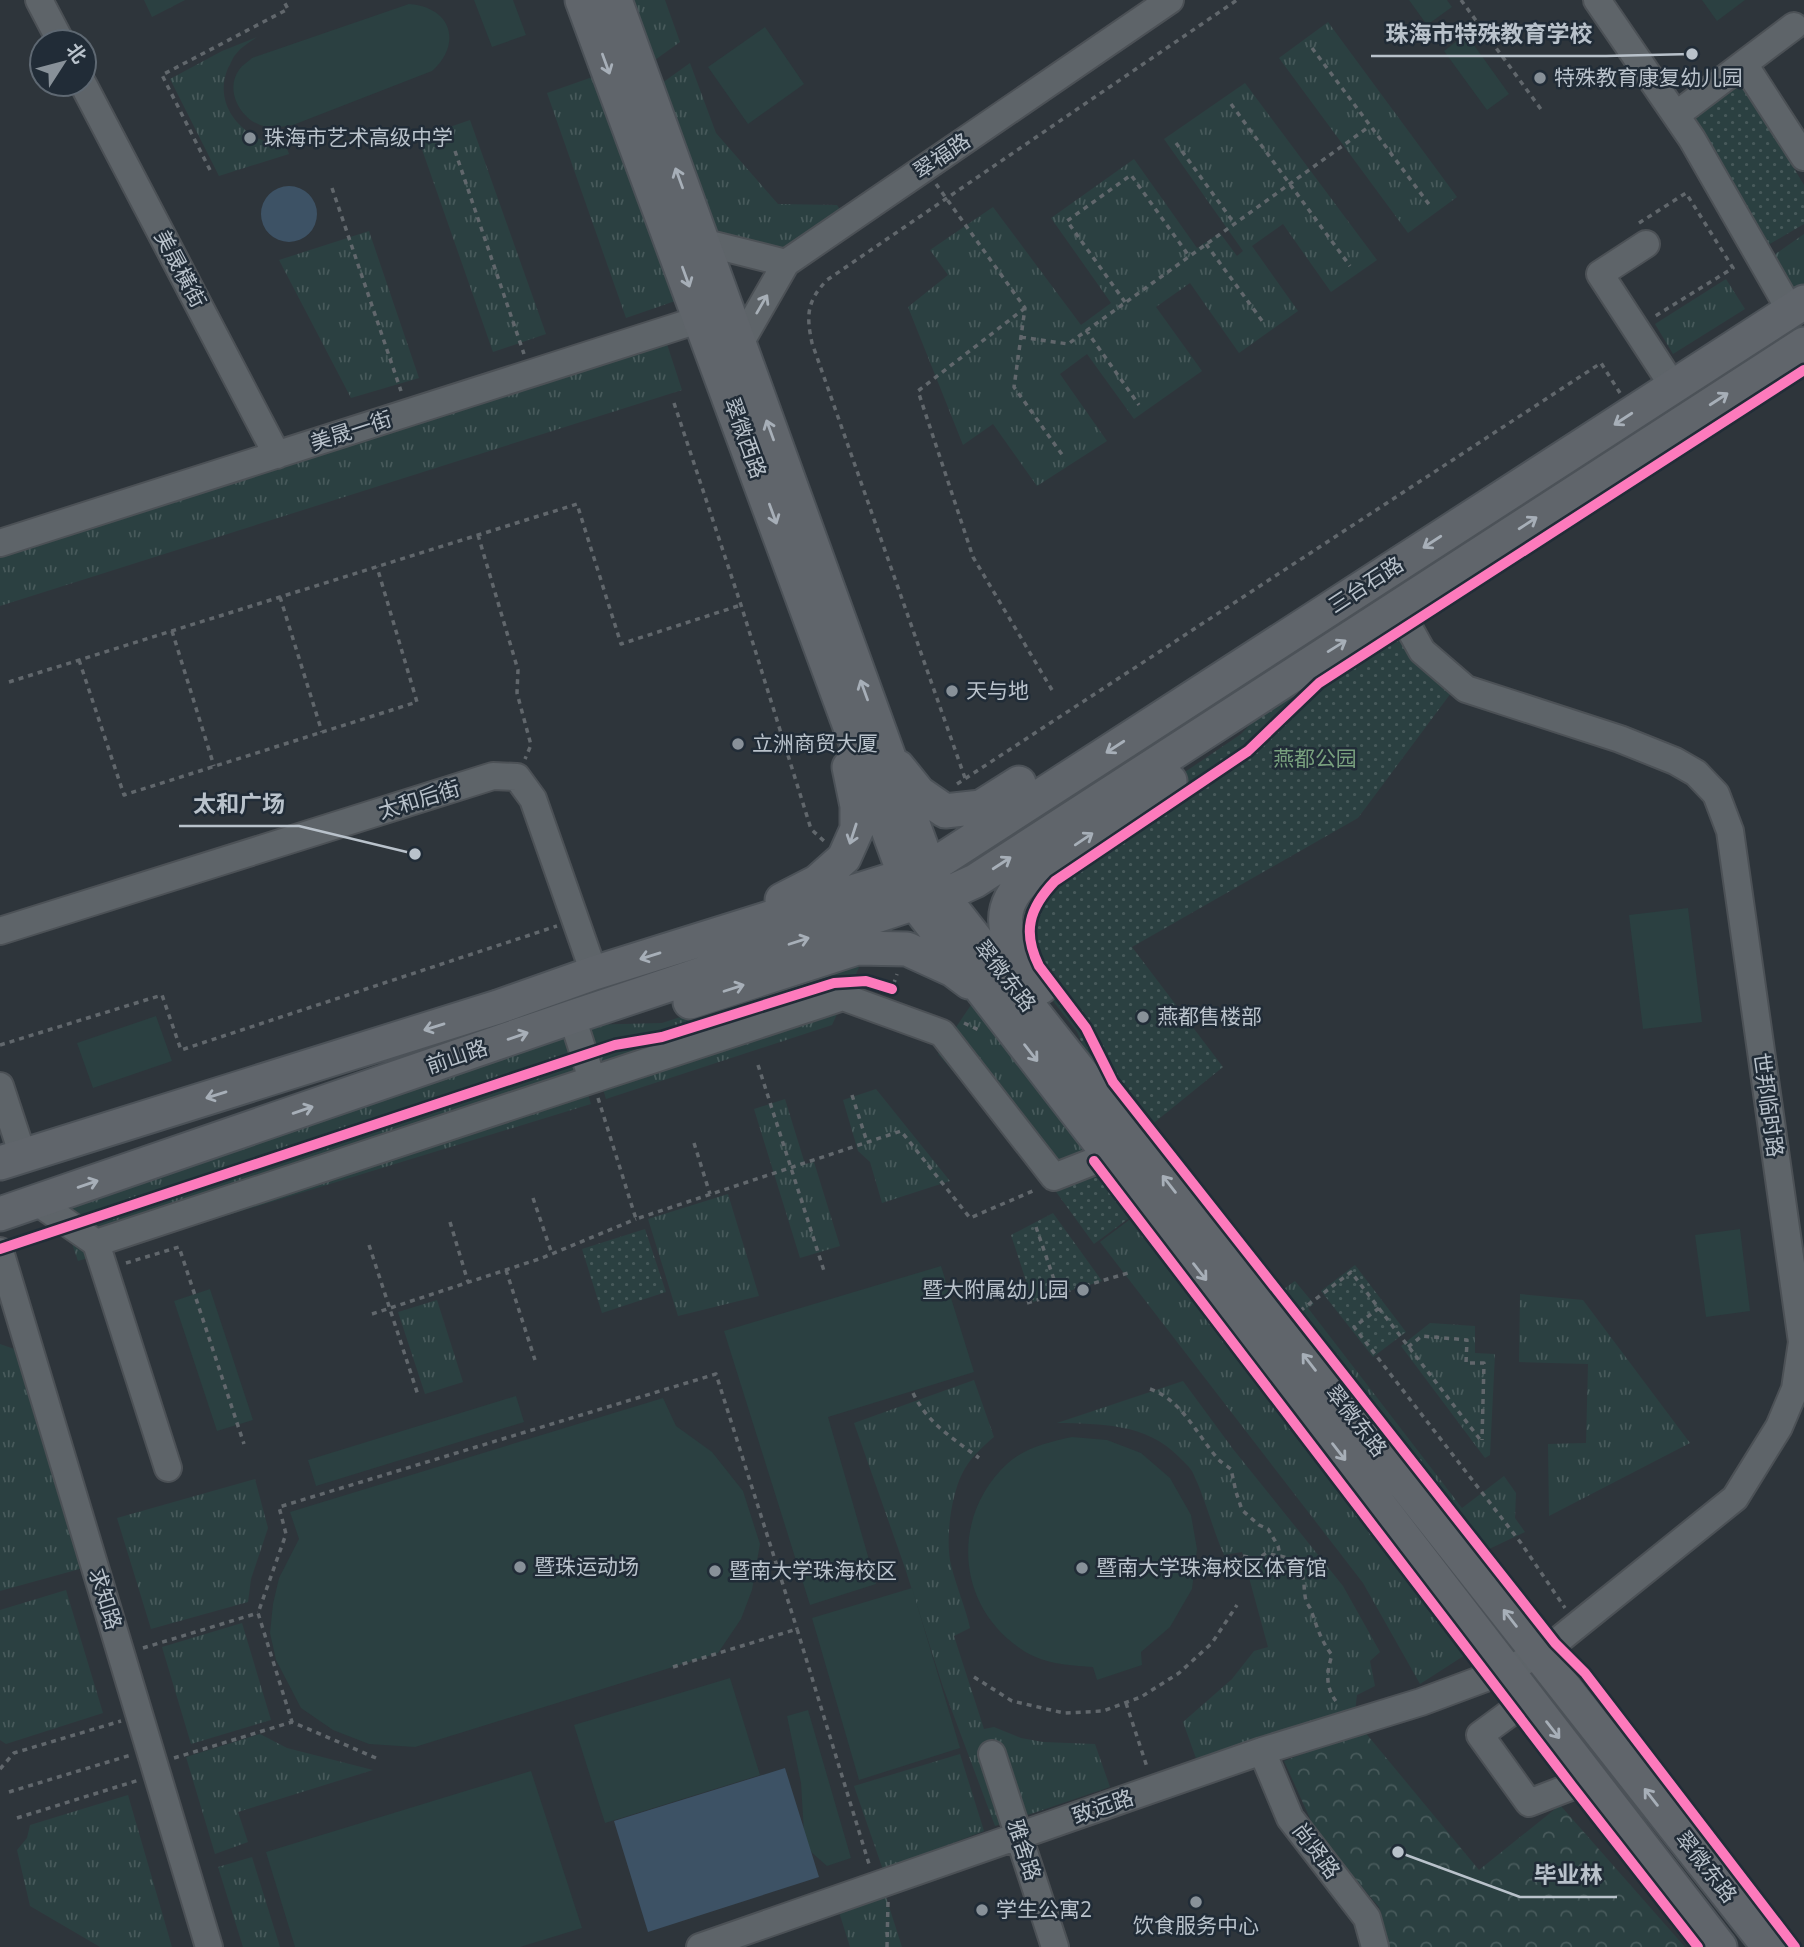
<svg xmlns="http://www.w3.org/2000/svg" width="1804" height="1947" font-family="'Open Sans','Noto Sans SC',sans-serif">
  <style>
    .grass { fill: url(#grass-tufts) }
    .forest { fill: url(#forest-crowns) }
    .park { fill: url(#park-dots) }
    .pitch { fill: #2b4041 }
    .water { fill: #3d5265 }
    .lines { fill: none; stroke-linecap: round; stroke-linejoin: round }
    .minor-casing { stroke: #4c5156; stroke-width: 30 }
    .major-casing { stroke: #4c5258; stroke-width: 37 }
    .path { stroke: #61676c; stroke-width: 3.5; stroke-dasharray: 5 5; stroke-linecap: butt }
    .minor { stroke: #5e6469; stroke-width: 26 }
    .major { stroke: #60656b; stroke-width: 33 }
    .cycleway-casing { stroke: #212c37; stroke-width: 15 }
    .cycleway { stroke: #fd7abc; stroke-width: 10 }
    .oneway { stroke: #a7afb8 }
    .oneway2 { stroke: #a7afb7 }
    .poi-dot { fill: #889199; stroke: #212c37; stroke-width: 2.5 }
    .labels { text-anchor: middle; stroke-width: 5; stroke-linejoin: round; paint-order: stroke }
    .poi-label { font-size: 21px; fill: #b9c2cb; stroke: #212c37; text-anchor: start }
    .street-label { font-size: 21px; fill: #b9c2cb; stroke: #212c37 }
    .park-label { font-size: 21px; fill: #78a07e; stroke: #212c37 }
    .leader { fill: none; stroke: #b9c2cb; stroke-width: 2.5 }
    .callout-dot { fill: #b9c2cb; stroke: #212c37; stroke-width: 2.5 }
    .callout-label { font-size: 23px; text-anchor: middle; font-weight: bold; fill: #b9c2cb; stroke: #212c37; stroke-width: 5; stroke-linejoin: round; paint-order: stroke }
  </style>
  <defs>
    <pattern id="grass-tufts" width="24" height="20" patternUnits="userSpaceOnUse" patternTransform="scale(1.75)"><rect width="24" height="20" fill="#2b4041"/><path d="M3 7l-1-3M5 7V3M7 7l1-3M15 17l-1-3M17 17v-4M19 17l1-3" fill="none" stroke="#485a5b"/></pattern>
    <pattern id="forest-crowns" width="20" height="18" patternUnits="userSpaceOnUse" patternTransform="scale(1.75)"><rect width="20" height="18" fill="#2b4041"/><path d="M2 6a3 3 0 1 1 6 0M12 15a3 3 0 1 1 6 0" fill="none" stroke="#485a5b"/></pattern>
    <pattern id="park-dots" width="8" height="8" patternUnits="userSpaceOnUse" patternTransform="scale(1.75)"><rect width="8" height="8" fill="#2b4041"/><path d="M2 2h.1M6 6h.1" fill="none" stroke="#485a5b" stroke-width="1.8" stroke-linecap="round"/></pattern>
  </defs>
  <rect width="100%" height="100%" fill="#2e353b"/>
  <path class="grass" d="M144 0H185L152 17Z
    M625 0H665L680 42 648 65Z
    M1328 22 1457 197 1408 233 1279 58Z
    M257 37C250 42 241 47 236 54 232 58 231 64 228 68 211 108 247 143 286 146L289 154 219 176 170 79 222 51Z
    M690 63 716 133 778 204 837 205 843 214 782 252 711 235 655 88Z
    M601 74 681 299 626 318 547 93Z
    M1245 83 1377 260 1331 292 1283 224 1252 246 1298 311 1239 353 1190 283 1156 307 1202 371 1134 419 1087 354 1060 374 1107 441 1037 486 993 424 963 445 908 307 948 275 930 250 993 207 1081 325 1111 303 1051 218 1134 159 1197 248 1220 233 1237 256 1243 251 1164 139Z
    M470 120 546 334 493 352 418 138Z
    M369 231 419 378 351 398 279 260Z
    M1804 234V289L1795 295 1774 255Z
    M1726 279 1745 309 1673 354 1655 324Z
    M666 341 682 390 0 606V556Z
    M864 957 832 1025 606 1099 583 1025 662 1023Z
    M977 996 1101 1154 1048 1180 938 1054Z
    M567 1025 591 1104 78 1261 57 1200Z
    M876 1089 950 1181 882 1203 870 1162 858 1151 843 1100Z
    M785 1099 805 1164 814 1162 840 1246 800 1258 754 1109Z
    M728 1194 759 1296 678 1316 648 1219Z
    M1141 1211 1476 1648 1420 1684 1363 1583 1100 1242Z
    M1295 1281 1314 1304 1308 1308 1462 1508 1504 1476 1516 1493 1515 1518 1525 1532 1468 1559 1267 1301Z
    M1520 1294 1583 1300 1690 1443 1549 1516 1548 1444 1586 1443 1588 1364 1519 1362Z
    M437 1300 463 1382 425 1394 398 1312Z
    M1430 1323 1475 1326V1353L1495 1354 1490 1455 1485 1458 1401 1346Z
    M0 1344 20 1351 87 1567 0 1591Z
    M974 1380 994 1437C982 1447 969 1459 962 1474 951 1496 945 1540 951 1565 956 1586 965 1606 970 1628L954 1636 984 1729 994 1727 1021 1738 1043 1742 1095 1744 1110 1787 995 1826 943 1687 905 1568 854 1423Z
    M1183 1381 1233 1449 1343 1586 1380 1652 1370 1661 1375 1686 1357 1695 1355 1712 1198 1764 1183 1722 1232 1679 1254 1651 1268 1647 1242 1552 1224 1555C1212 1528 1206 1500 1193 1473 1190 1467 1184 1462 1179 1457 1146 1423 1101 1424 1057 1423Z
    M255 1479 268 1528 251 1579 248 1602 151 1629 117 1518Z
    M66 1590 103 1713 6 1744 0 1740V1610Z
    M242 1623 271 1720 191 1744 162 1647Z
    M260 1734 287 1748 373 1770 238 1812 248 1842 215 1854 186 1757Z
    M960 1754 984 1831 883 1870 854 1786Z
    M128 1795 172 1947H100L30 1906 17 1850 27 1838 30 1825Z
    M252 1857 280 1947H243L218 1867Z
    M886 1897 902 1947H850L839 1912Z"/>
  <path class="forest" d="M1364 1731 1479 1870 1560 1805 1685 1947H1390L1379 1907 1317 1834 1284 1761Z"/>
  <path class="park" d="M1742 81 1804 185V224L1768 245 1689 112Z
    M1398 609 1451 693 1358 818 1132 947 1223 1067 1134 1139 1111 1110 1077 1032 1018 956 1017 889 1031 876 1241 734 1306 666Z
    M1106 1151 1148 1204 1094 1244 1054 1189Z
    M1053 1213 1102 1281 1033 1302 1011 1235Z
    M645 1229 666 1292 602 1313 582 1249Z
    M1355 1265 1406 1332 1373 1357 1321 1291Z"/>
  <path class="pitch" d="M474 0H513L526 35 492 47Z
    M1409 0H1447L1452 7 1427 25Z
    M1702 0H1745L1717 21Z
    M409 4C451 7 463 43 432 71L293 125C282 127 271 129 260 125 239 117 225 89 239 70 242 65 248 62 252 58Z
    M765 27 804 84 748 124 708 67Z
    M1466 34 1509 94 1487 110 1444 51Z
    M1688 908 1702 1022 1643 1029 1629 915Z
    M156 1016 172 1061 93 1088 77 1043Z
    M1740 1229 1750 1311 1706 1317 1695 1235Z
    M941 1266 974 1372 828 1417 876 1584 810 1605 724 1331Z
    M210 1289 253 1420 217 1431 174 1301Z
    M516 1396 524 1422 316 1486 308 1460Z
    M663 1398 676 1426 712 1452 743 1491 760 1544 752 1590 741 1619 718 1653 415 1747 369 1744 333 1730 301 1708 276 1660 270 1633 273 1604 279 1578 299 1539 290 1512Z
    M1072 1437 1107 1440 1141 1453 1170 1478 1191 1515 1197 1549 1192 1589 1170 1627 1141 1652 1142 1665 1097 1680 1093 1667C1068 1665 1042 1664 1021 1649 955 1605 951 1515 1008 1463 1026 1447 1050 1442 1072 1437Z
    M912 1588 960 1748 859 1780 812 1618Z
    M730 1678 760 1775 605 1823 574 1725Z
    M808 1710 851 1858 827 1866 810 1851 804 1833 801 1783 787 1716Z
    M531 1771 582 1928 520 1947H295L266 1852Z"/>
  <path class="water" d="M261 214a28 28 0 1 1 56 0a28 28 0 1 1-56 0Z
    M785 1768 819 1877 648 1932 614 1821Z"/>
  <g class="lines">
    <g class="minor-casing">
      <path id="minor" d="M39 0 61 42
        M1597 0 1692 139 1790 310
        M1744 64 1804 157
        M83 84 277 455
        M1676 115 1794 26
        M702 242 786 263
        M1646 244 1600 274 1673 386
        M739 345 786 263 1170 0
        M0 543 701 319
        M0 931 493 776 517 777 533 799 594 973
        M572 1017 592 1079
        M0 1086 23 1156
        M37 1202 96 1243 843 997 942 1033 1054 1177 1110 1155
        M96 1243 168 1468
        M0 1251 209 1947
        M1529 1699 1480 1735 1529 1803 1591 1779
        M1262 1751 1290 1818 1367 1918 1375 1947
        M992 1754 1055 1947
        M700 1947 1262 1751 1421 1702 1507 1670 1539 1654 1555 1643 1735 1498 1779 1427 1795 1389 1802 1342 1730 831 1716 794 1696 773 1675 761 1620 739 1466 689 1422 651 1398 608"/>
    </g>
    <g class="major-casing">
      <path id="major" d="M582 0 915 903 1720 1947
        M615 0 929 868 942 896 1769 1947
        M898 767 919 793 945 811 981 807 1019 783
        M782 900 817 882 844 858 857 829V806L849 767
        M1041 987C1011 948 984 915 1031 875L1170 781
        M690 1002 857 948 907 949 953 970 969 982
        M0 1163 498 1007 594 973 929 868 1804 302
        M0 1214 572 1017 915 903 942 896 975 881 1804 344"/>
    </g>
    <path class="path" d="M1461 0 1543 112
      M1312 48 1431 207
      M1231 104 1350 266
      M1176 143 1234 223
      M455 151 524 354
      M210 170 162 75 288 9 283 0
      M936 184 1025 308 1014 387 1063 456
      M332 188 401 391
      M1639 223 1686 193 1733 268 1652 318
      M1206 244 1263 322
      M1125 302 1067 221 1131 175 1189 256
      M1025 308 918 391 973 557 1052 690
      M1086 330 1139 405
      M1021 337 1068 344 1370 126
      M674 403 741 605 811 829 825 842
      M478 535 518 670 517 693 531 745 525 759
      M280 597 322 732
      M172 631 214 766
      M79 660 124 795 417 702 377 567
      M9 682 577 504 621 644 741 605
      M965 778 812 343C806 315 807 301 827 280L1237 0
      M957 784 1601 363 1620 393
      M897 991 892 989 897 974
      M964 1023 979 1030
      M0 1045 162 995 181 1050 557 926
      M758 1065 825 1274
      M852 1095 867 1142
      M598 1098 636 1219 901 1131 970 1218 1035 1190
      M694 1143 710 1194
      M533 1198 552 1254
      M450 1222 468 1282
      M1036 1227 1059 1294
      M369 1245 418 1395
      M126 1263 179 1247 244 1444
      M506 1270 535 1360
      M1027 1303 1128 1273
      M1379 1308 1354 1327 1521 1543 1565 1608
      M1300 1311 1351 1272 1482 1442
      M372 1314 542 1258 636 1219
      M1408 1347 1422 1336 1467 1340 1466 1363H1484L1482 1440
      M1150 1389C1182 1400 1197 1435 1218 1459 1222 1463 1227 1466 1231 1469L1236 1492 1242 1510 1259 1525 1268 1529 1278 1546 1280 1555
      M913 1393C927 1423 954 1439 979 1458
      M1243 1556 1258 1559 1266 1553C1276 1557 1280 1553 1291 1561 1308 1573 1302 1584 1306 1601 1307 1604 1310 1607 1311 1610 1317 1627 1321 1641 1332 1655 1326 1674 1325 1689 1339 1705
      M143 1648 258 1613
      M673 1667 797 1629 869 1864
      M974 1677 1012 1701 1064 1713 1103 1711 1141 1697 1179 1673 1212 1643 1237 1605
      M1126 1703 1147 1767
      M174 1758 292 1722
      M376 1758 292 1722 258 1613 286 1534 279 1507 716 1374 797 1629
      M0 1769 14 1753 121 1721
      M9 1792 131 1755
      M17 1818 139 1780
      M887 1947 888 1902"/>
    <use href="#minor" class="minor"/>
    <use href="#major" class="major"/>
    <g class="cycleway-casing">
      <path id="cycleway" d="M1094 1161 1572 1786 1698 1947
        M0 1249 615 1045 662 1037 834 983 866 981 892 989
        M1795 1947 1585 1673 1555 1643 1113 1082 1086 1028 1039 966C1022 932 1029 908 1055 881L1248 751 1319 683 1804 370"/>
    </g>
    <use href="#cycleway" class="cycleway"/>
  </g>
  <defs><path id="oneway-shaft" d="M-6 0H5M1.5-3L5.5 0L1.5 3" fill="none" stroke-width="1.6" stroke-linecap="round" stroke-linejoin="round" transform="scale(1.75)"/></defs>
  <g class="oneway">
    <use href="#oneway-shaft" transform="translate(606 64) rotate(70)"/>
    <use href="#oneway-shaft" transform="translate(679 178) rotate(-110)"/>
    <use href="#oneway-shaft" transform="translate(686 277) rotate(70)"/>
    <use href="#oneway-shaft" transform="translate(1719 399) rotate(-33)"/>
    <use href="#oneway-shaft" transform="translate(1623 419) rotate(147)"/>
    <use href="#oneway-shaft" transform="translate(770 430) rotate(-110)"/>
    <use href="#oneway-shaft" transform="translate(773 514) rotate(70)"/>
    <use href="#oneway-shaft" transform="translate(1528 523) rotate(-33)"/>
    <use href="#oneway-shaft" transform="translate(1432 542) rotate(147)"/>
    <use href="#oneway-shaft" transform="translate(1337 646) rotate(-32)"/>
    <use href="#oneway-shaft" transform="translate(864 690) rotate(-110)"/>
    <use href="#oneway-shaft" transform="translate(1115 747) rotate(147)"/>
    <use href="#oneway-shaft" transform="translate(853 834) rotate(108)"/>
    <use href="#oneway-shaft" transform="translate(1084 839) rotate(-34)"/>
    <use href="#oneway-shaft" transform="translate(1002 863) rotate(-33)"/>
    <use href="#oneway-shaft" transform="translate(799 941) rotate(-18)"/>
    <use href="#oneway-shaft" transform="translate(650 956) rotate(163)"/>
    <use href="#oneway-shaft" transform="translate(734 988) rotate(-18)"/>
    <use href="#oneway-shaft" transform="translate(434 1027) rotate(163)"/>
    <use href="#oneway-shaft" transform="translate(518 1036) rotate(-19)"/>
    <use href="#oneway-shaft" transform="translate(1031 1053) rotate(52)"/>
    <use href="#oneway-shaft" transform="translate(216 1095) rotate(163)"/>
    <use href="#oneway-shaft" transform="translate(303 1110) rotate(-19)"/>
    <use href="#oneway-shaft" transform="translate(88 1184) rotate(-19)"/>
    <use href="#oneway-shaft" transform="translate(1169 1184) rotate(-128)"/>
    <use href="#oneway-shaft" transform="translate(1200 1272) rotate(52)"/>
    <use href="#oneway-shaft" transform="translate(1309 1362) rotate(-128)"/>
    <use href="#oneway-shaft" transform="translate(1339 1452) rotate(52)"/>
    <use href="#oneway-shaft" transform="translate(1510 1618) rotate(-128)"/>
    <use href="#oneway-shaft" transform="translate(1553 1730) rotate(52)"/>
    <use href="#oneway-shaft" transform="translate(1651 1797) rotate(-128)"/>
  </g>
  <use class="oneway2" href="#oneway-shaft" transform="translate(762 304) rotate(-60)"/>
  <g class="poi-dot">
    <circle cx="1540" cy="78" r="7"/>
    <circle cx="250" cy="138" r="7"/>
    <circle cx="952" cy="691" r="7"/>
    <circle cx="738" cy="744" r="7"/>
    <circle cx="1143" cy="1017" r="7"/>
    <circle cx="1083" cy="1290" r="7"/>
    <circle cx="520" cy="1567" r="7"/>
    <circle cx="1082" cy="1568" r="7"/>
    <circle cx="715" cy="1571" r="7"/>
    <circle cx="1196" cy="1902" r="7"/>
    <circle cx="982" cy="1910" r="7"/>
  </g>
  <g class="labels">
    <g class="poi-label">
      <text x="1554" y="85">特殊教育康复幼儿园</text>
      <text x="264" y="145">珠海市艺术高级中学</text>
      <text x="966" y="698">天与地</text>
      <text x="752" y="751">立洲商贸大厦</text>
      <text x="1157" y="1024">燕都售楼部</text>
      <text x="1069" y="1297" text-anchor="end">暨大附属幼儿园</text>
      <text x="534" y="1574">暨珠运动场</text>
      <text x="1096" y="1575">暨南大学珠海校区体育馆</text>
      <text x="729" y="1578">暨南大学珠海校区</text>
      <text x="996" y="1917">学生公寓2</text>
      <text x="1196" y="1933" text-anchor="middle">饮食服务中心</text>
    </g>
    <g class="street-label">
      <text transform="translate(942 156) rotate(-34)" y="7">翠福路</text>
      <text transform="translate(180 269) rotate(62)" y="7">美晟橫街</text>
      <text transform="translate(351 431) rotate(-18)" y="7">美晟一街</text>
      <text transform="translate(745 438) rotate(70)" y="7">翠微西路</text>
      <text transform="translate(1366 585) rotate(-33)" y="7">三台石路</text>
      <text transform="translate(419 800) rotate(-17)" y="7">太和后街</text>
      <text transform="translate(1005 976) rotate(52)" y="7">翠微东路</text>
      <text transform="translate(457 1057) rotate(-19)" y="7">前山路</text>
      <text transform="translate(1768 1105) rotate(82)" y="7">世邦临时路</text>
      <text transform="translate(1356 1421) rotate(52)" y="7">翠微东路</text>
      <text transform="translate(105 1599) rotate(73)" y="7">求知路</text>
      <text transform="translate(1103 1807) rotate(-19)" y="7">致远路</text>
      <text transform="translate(1024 1850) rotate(72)" y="7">雅舍路</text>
      <text transform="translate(1316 1851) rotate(53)" y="7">尚贤路</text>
      <text transform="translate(1706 1867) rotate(52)" y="7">翠微东路</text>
    </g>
    <g class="park-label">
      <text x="1315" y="766">燕都公园</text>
    </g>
  </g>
  <path class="leader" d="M1692 54L1606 56H1371M415 854L299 826H179M1398 1852L1520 1897H1617"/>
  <g class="callout-dot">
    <circle cx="1692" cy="54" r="7"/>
    <circle cx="415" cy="854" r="7"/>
    <circle cx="1398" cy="1852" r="7"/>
  </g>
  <g class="callout-label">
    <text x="1489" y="42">珠海市特殊教育学校</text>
    <text x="239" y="812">太和广场</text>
    <text x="1568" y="1883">毕业林</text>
  </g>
  <g transform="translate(63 63) rotate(54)"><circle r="33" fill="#212c37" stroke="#5e6872" stroke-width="2"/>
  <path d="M0-5L12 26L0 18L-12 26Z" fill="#889199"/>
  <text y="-10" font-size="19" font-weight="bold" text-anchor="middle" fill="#b9c2cb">北</text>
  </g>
</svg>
